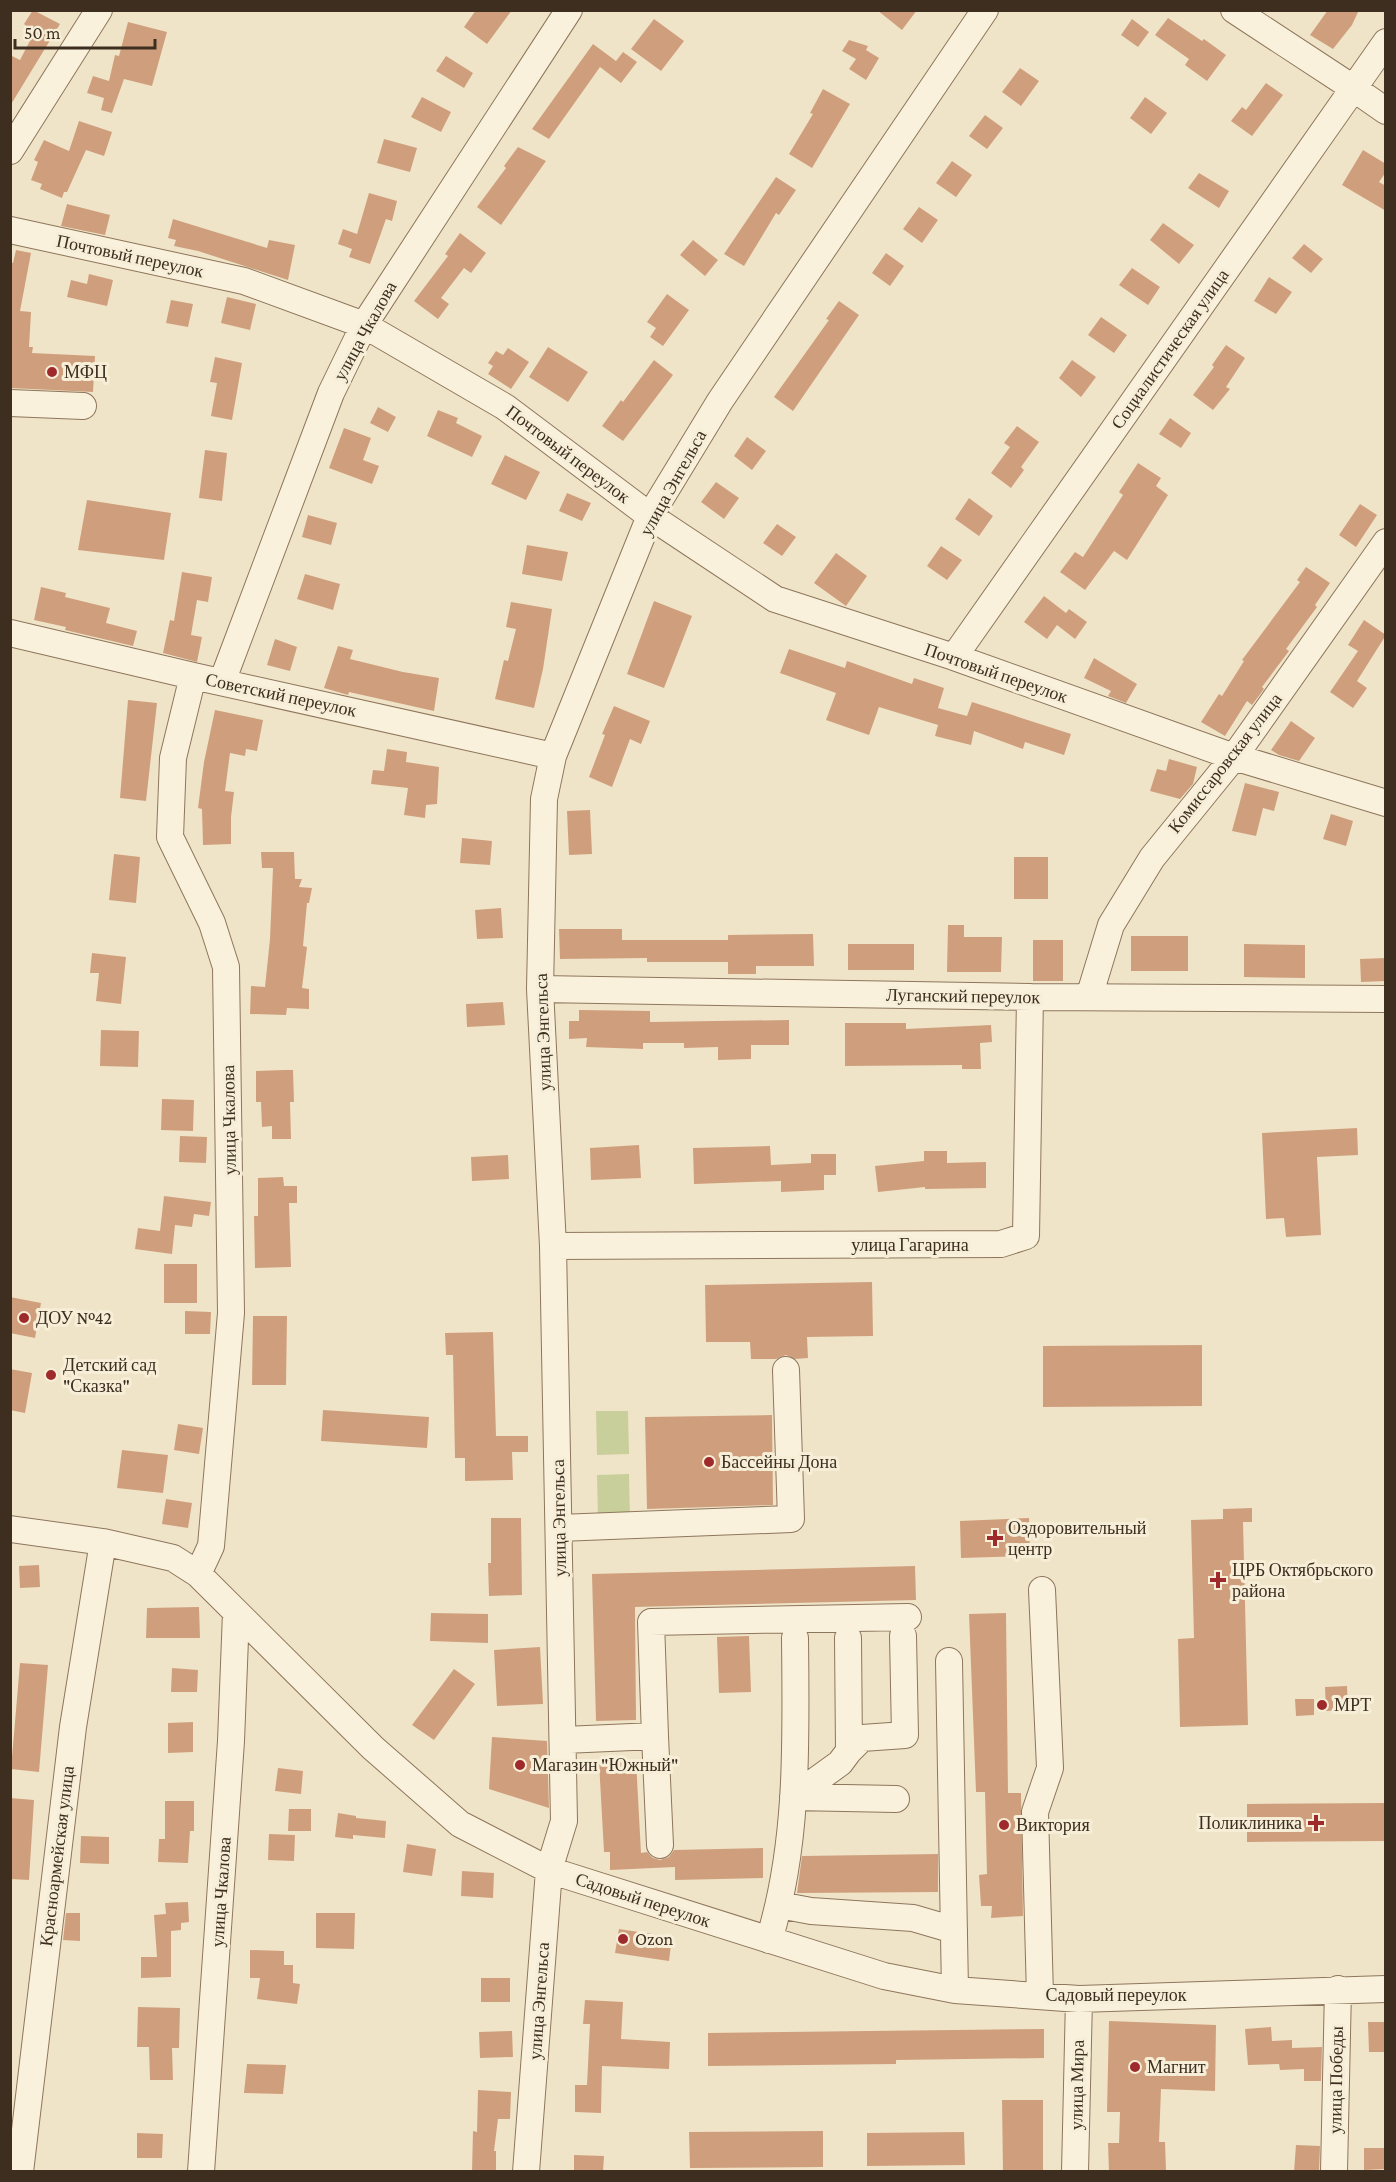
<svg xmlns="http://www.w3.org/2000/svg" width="1396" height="2182" font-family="'Crimson Pro',serif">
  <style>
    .green { fill: #c9cf9b }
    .building { fill: #cf9f7d }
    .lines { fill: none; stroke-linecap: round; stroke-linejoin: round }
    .minor-casing { stroke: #8d765c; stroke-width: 28 }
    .minor { stroke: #faf1dc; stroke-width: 26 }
    .poi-dot { fill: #9e2a2b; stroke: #f7eed8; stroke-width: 2 }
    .labels { text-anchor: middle; stroke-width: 6; stroke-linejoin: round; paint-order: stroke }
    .street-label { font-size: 18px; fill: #3d2e20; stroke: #f7eed8 }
    .poi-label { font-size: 18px; fill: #3d2e20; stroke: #f7eed8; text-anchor: start }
  </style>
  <rect width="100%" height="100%" fill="#f0e4c8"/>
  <path class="green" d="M596 1411H628L629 1454 597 1455Z
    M629 1474 630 1518H598L597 1475Z"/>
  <path class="building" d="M33 10 60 24 10 106V55L20 60 34 33 24 24Z
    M476 10H512L487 44 464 27Z
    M877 10H917L902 30Z
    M1328 10H1359L1352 25 1333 49 1310 35Z
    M1168 18 1202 41 1204 39 1226 55 1207 81 1185 65 1189 59 1155 35Z
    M654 19 684 41 661 71 631 49Z
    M1132 19 1149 32 1138 47 1121 35Z
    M128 22 167 32 152 86 124 79 112 113 101 110 104 98 87 93 93 76 109 81 115 55 119 56Z
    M849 40 868 46 866 50 879 58 866 80 849 69 856 59 842 51Z
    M593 44 616 61 623 52 637 62 621 83 600 67 549 139 532 129Z
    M446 56 473 73 464 88 436 71Z
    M1020 68 1039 81 1021 106 1002 92Z
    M1266 83 1283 95 1252 136 1231 121 1242 107 1246 110Z
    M823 89 850 104 812 168 789 154 813 114 810 113Z
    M422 97 451 112 441 132 411 117Z
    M1145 97 1167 113 1151 134 1130 118Z
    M985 115 1003 128 987 149 969 136Z
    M79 121 112 132 104 156 86 150 67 192H64L62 198 40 189 42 184 31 180 38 162 34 160 44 140 69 151Z
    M384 139 417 148 410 172 377 163Z
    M518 147 546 161 501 225 477 207 506 168 504 166Z
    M1363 150 1386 164V172L1379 182 1386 186V211L1342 185Z
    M952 161 972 175 956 197 936 183Z
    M1199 173 1229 191 1219 208 1188 188Z
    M776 177 796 190 779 215 776 213 744 266 724 254Z
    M369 193 397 201 392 221 386 219 370 264 349 257 352 249 338 244 343 229 357 234Z
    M67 204 110 215 105 235 61 226Z
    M919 207 938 220 922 243 903 229Z
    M173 219 267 248 269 240 295 245 288 280 198 251 174 246 176 240 168 238Z
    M1163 223 1194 245 1179 264 1150 240Z
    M460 233 486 253 471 273 464 268 441 298 449 304 438 319 414 301 448 256 445 254Z
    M693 240 718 260 705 276 680 255Z
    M1304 244 1323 259 1311 273 1292 258Z
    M16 250 31 253 20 311 31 312 29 347H33L32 353 95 356 93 392 10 388V262L13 263Z
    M886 253 904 266 890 286 872 273Z
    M1132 268 1160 287 1148 305 1119 285Z
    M89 274 113 280 107 306 67 297 71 280 87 284Z
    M1269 277 1292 292 1276 314 1254 301Z
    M667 294 689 310 663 346 650 337 656 328 647 322Z
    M227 297 256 304 250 330 221 323Z
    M171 300 193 304 188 327 166 323Z
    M839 301 859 315 793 411 774 397 829 320 826 319Z
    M1101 317 1127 335 1114 353 1088 335Z
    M1226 345 1245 358 1226 387 1230 389 1213 410 1193 395 1214 367 1212 365Z
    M548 347 588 372 568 402 529 377Z
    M508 348 529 362 511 389 488 374 493 366 488 363 496 351 503 355Z
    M215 357 242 363 232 420 211 416 217 383 210 382Z
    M654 360 673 375 623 441 602 426 621 400 623 402Z
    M1072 360 1096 377 1081 397 1059 378Z
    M378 407 396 417 388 432 370 423Z
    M438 410 458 418 456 423 482 436 472 457 427 436Z
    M1170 418 1191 433 1181 448 1159 434Z
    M1017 426 1039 442 1021 467 1024 470 1011 488 991 473 1010 447 1004 443Z
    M344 428 371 438 363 460 379 466 372 484 329 468Z
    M747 437 766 451 752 470 734 456Z
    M205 450 227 453 222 501 199 498Z
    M505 455 540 472 526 500 491 484Z
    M1138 463 1161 478 1156 486 1168 495 1127 560 1114 551 1085 590 1060 572 1075 552 1083 557 1123 495 1119 492Z
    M716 482 739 498 724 519 701 502Z
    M567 493 591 503 582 521 559 511Z
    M969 498 993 516 979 536 955 519Z
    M87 500 171 513 164 560 78 550Z
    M1360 504 1377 515 1356 547 1339 535Z
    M308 515 337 523 331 545 302 537Z
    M777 524 796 537 782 556 763 543Z
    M527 545 568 552 562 581 522 574Z
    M941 546 962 560 947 580 927 566Z
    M836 553 867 576 846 606 814 583Z
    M1306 567 1330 583 1315 605 1317 607 1286 649 1289 651 1262 687 1264 689 1252 705 1247 701 1225 736 1201 722 1219 694 1222 696 1244 661 1242 660 1300 582 1297 580Z
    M182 572 212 577 208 602 197 600 191 635 202 637 197 662 163 653 170 620 174 621Z
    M305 574 340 584 333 610 297 599Z
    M41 587 66 593 65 597 110 608 106 623 137 631 133 646 65 630 66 627 34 620Z
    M1044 596 1066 613 1069 609 1087 622 1075 639 1057 625 1047 639 1024 622Z
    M654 601 692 616 664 688 627 674Z
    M511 602 552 609 543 669 534 708 495 699 504 660 508 661 516 629 506 627Z
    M1364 620 1386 635 1357 681 1367 688 1353 708 1330 692 1358 651 1348 645Z
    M275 639 297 647 290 671 267 665Z
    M338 646 353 650 350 659 403 672 439 678 434 711 349 692 348 695 324 688Z
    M789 649 845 668 847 661 912 684 914 678 944 688 938 708 967 716 972 702 1071 734 1064 755 1025 742 1023 749 974 731 971 745 935 736 938 725 879 707 869 735 826 720 836 693 780 673Z
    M1094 658 1137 684 1126 703 1108 696 1111 691 1084 678Z
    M128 700 157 703 146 801 120 798Z
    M614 706 650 721 641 744 630 739 612 787 589 777 605 735 602 734Z
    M215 710 263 720 257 751 246 749 245 756 230 753 225 791 234 792 231 817V844L203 845 202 809 198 808 204 762Z
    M1291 721 1315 738 1299 761 1279 755 1271 750Z
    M387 749 407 752 406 762 439 767 437 804 426 805 425 818 404 815 408 788 371 784 373 770 384 771Z
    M1169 759 1197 767 1193 784 1180 799 1150 791 1157 769 1166 771Z
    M1245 783 1279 792 1274 811 1263 808 1256 836 1232 831Z
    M590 810 592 854 569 855 567 811Z
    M1331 814 1353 821 1346 846 1323 839Z
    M462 838 492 841 490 865 460 863Z
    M261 852H294L295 879H302L299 887 312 888 309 903H307L303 946 307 947 302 988 309 989V1009L287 1008 286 1015 250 1014 251 986 265 987 270 939 273 868H262Z
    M114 854 140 857 136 903 109 900Z
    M1014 857H1048V899H1014Z
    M501 908 503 938 477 939 475 910Z
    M948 925H964V937H1002L1001 972H947Z
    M559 929H622V940H728V935L813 934 814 966H756V974H728V962H647V958L560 959Z
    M1131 936H1188V971H1131Z
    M1033 940H1063V981H1033Z
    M848 944H914V970H848Z
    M1244 944 1305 945V978L1244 977Z
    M92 953 126 957 121 1004 96 1001 99 973H90Z
    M1386 958V981L1361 982 1360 959Z
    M503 1002 505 1025 467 1027 466 1004Z
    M579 1010 650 1011V1022L789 1020V1045H751V1059L718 1060V1047L684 1048V1043H643V1049L586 1047 587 1038 569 1039V1021H579Z
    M845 1023H906V1029L991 1025 992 1042 980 1043 981 1069H962V1065L845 1066Z
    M101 1030 139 1031 138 1067 100 1066Z
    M284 1070H293L294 1102H290L291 1139H272V1126L262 1127 261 1102H256V1071Z
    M162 1099 194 1100 193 1131 161 1130Z
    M1357 1128 1358 1155 1317 1157 1321 1235 1286 1237 1284 1218 1266 1219 1262 1133Z
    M180 1136 207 1137 206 1163 179 1162Z
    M639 1145 641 1178 591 1180 590 1148Z
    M770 1146 771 1165 811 1163V1154H836V1175H824V1190L781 1192V1181L694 1184 693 1148Z
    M924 1151H947V1163L986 1162V1188L925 1189V1187L878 1192 875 1166 924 1161Z
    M508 1155 509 1179 472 1181 471 1157Z
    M283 1177 284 1186H297V1203H289L291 1267 255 1268 254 1216H258V1178Z
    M164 1196 211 1202 209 1216 194 1214 192 1227 175 1225 172 1254 135 1249 138 1228 160 1231Z
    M164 1264H197V1303H164Z
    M872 1282 873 1336 807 1337 808 1358 795 1359 786 1355 776 1359H751L750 1342H706L705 1285Z
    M10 1297 41 1303 35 1338 10 1333Z
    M185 1311 211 1312 210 1334H185Z
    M253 1316H287L286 1385H252Z
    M493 1332 496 1436H528V1452H512L513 1480 465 1481V1458H455L453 1355H446L445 1333Z
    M1202 1345V1406L1043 1407V1346Z
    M10 1369 32 1373 25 1413 10 1410Z
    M323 1410 429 1417 427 1448 321 1441Z
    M772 1415 773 1505 647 1509 645 1417Z
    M178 1424 203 1428 199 1454 174 1450Z
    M122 1450 168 1455 163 1493 117 1488Z
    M166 1499 192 1503 188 1528 162 1524Z
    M1252 1508V1522H1243L1248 1725 1180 1727 1178 1639 1194 1638 1191 1520 1223 1519V1509Z
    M491 1518H521L522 1595 489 1596 488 1563H491Z
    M1029 1518 1030 1556 961 1558 960 1521Z
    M39 1565 40 1587 20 1588 19 1566Z
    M915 1566 916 1600 635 1607 636 1720 596 1721 592 1574Z
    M199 1607 200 1638H146L147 1608Z
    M431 1613 488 1614V1643L430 1641Z
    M1006 1613 1008 1793H1021L1023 1916 991 1918 992 1906H981L979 1875 987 1874 985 1792H976L969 1614Z
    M749 1636 751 1692 719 1693 717 1637Z
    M540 1647 543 1704 497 1706 494 1650Z
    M20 1663 48 1665 39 1772 11 1769Z
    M172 1668 198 1670 197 1692H171Z
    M454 1669 475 1684 434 1740 412 1725Z
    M1347 1686 1348 1710 1326 1711 1325 1687Z
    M1295 1699H1314V1715L1296 1716Z
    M193 1722V1752L168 1753V1723Z
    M492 1737 547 1741 549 1808 489 1789Z
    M636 1760 641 1853 647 1852 653 1858 660 1860 669 1857 674 1850 763 1848V1878L675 1880V1867L610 1870V1852H604L599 1762Z
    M278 1768 303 1771 301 1794 275 1791Z
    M10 1798 34 1800 29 1880 10 1879Z
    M165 1801H194V1831H190L188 1863 158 1862 159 1839H165Z
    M1386 1803V1841L1247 1842V1804Z
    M289 1809H311V1831H288Z
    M338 1813 356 1816V1818L386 1821 385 1838 353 1835V1839L335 1837Z
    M269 1834 295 1835 294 1861 268 1860Z
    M81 1836 109 1837V1864L80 1863Z
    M407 1844 436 1849 432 1876 403 1872Z
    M938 1854V1892L797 1893 802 1856Z
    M462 1871 494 1873 493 1898 461 1896Z
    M188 1902 189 1922 181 1923V1930L171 1931V1977L141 1978V1957H157L154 1915 166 1914 165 1903Z
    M66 1913H80V1941L63 1940Z
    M316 1913H355L354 1949 316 1948Z
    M619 1929 672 1937 669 1961 615 1953Z
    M250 1950 284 1951V1965H293V1983L300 1984 297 2004 257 1999 260 1978H250Z
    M481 1978H510V2002H481Z
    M585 2000 623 2002 621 2039 670 2042 669 2069 602 2066 601 2113 575 2112V2085H587L590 2024H583Z
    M138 2007 180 2008 179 2048H172L173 2080H150L149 2047H137Z
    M1109 2021 1216 2025 1215 2091 1161 2089 1159 2142H1165L1166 2171 1109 2172 1108 2143H1119L1120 2112H1107Z
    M1368 2022H1386V2052H1369Z
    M1271 2027 1272 2041 1292 2040V2048L1322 2047 1321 2081H1304V2069L1280 2070 1279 2064 1248 2065 1245 2029Z
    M1044 2029V2058L896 2060V2064L708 2066V2033Z
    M512 2031 513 2057 480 2058 479 2032Z
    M247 2064 286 2065 283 2094 244 2093Z
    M478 2090 511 2092 510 2119H498L494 2151H496V2172H472L473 2131 477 2132Z
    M1002 2100H1043V2172H1003Z
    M823 2131V2167L690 2168 689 2132Z
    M964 2132 965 2165 867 2166V2133Z
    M137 2133 163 2134 162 2158H137Z
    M1296 2145 1320 2146 1319 2172H1294Z
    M1364 2148H1386V2169L1364 2170Z
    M574 2155 604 2156 603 2172H574Z"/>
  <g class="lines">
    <g class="minor-casing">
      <path id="minor" d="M1234 10 1353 88 1386 111
        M10 151 99 10
        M10 230 244 281 364 325 505 407 650 516 775 599 954 657 1234 757 1386 803
        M10 403 83 406
        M10 633 193 676 553 756
        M954 657 1386 42
        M193 676 173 758 170 837 212 923 226 967 231 1313 211 1546 198 1574
        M222 682 331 393 364 325 569 10
        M540 989 1030 997 1386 999
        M1089 997 1111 925 1152 858 1234 757 1386 542
        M553 1246 1001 1244 1026 1236 1030 997
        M559 1528 791 1519 786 1370
        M10 1529 103 1542 173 1558 198 1574 373 1748 460 1824 549 1870 884 1976 955 1990 1079 1999 1386 1989
        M848 1638 849 1751 840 1763 793 1797 896 1799
        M949 1661 955 1990
        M655 1736 660 1845
        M564 1740 655 1736 651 1622 908 1617
        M849 1751 862 1738 905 1735 903 1636
        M779 1905 811 1911 913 1918 954 1930
        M769 1940C799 1843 796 1738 795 1638
        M1040 1996 1035 1812 1050 1768 1042 1590
        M20 2172 73 1727 103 1542
        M201 2172 231 1741 236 1613
        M526 2172 549 1870 564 1821 553 1246 540 989 544 799 553 756 650 516 720 401 985 10
        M1075 2172 1079 1999
        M1334 2172 1338 1989"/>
    </g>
    <use href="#minor" class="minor"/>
  </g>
  <g class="poi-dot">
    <circle cx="52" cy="372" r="6"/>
    <circle cx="24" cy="1318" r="6"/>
    <circle cx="51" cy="1375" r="6"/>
    <circle cx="709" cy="1462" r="6"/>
    <path d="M992 1529h6v6h6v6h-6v6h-6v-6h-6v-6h6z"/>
    <path d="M1215 1571h6v6h6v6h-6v6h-6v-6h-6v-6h6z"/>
    <circle cx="1322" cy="1705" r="6"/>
    <circle cx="520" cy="1765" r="6"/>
    <path d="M1313 1814h6v6h6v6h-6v6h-6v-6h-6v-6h6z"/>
    <circle cx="1004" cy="1825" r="6"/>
    <circle cx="623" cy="1939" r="6"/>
    <circle cx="1135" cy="2067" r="6"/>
  </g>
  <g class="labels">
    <g class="street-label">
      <text transform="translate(130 256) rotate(12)" y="6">Почтовый переулок</text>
      <text transform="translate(365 331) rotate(-61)" y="6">улица Чкалова</text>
      <text transform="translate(1170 349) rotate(-55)" y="6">Социалистическая улица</text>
      <text transform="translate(568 454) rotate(37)" y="6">Почтовый переулок</text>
      <text transform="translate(673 483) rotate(-61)" y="6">улица Энгельса</text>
      <text transform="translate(996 673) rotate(19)" y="6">Почтовый переулок</text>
      <text transform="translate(281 695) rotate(12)" y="6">Советский переулок</text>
      <text transform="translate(1225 763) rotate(-52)" y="6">Комиссаровская улица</text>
      <text transform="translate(963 996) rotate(1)" y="6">Луганский переулок</text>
      <text transform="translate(543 1032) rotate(-92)" y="6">улица Энгельса</text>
      <text transform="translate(229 1120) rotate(-91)" y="6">улица Чкалова</text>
      <text x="910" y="1251">улица Гагарина</text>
      <text transform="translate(559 1518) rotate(-91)" y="6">улица Энгельса</text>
      <text transform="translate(57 1856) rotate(-83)" y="6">Красноармейская улица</text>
      <text transform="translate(221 1892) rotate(-86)" y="6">улица Чкалова</text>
      <text transform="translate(643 1900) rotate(18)" y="6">Садовый переулок</text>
      <text x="1116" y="2001">Садовый переулок</text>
      <text transform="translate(539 2001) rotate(-86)" y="6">улица Энгельса</text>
      <text transform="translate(1336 2080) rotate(-89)" y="6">улица Победы</text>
      <text transform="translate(1077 2085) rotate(-89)" y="6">улица Мира</text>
    </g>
    <g class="poi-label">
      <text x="64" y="378">МФЦ</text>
      <text x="36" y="1324">ДОУ №42</text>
      <text x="63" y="1371">Детский сад<tspan x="63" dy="21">"Сказка"</tspan></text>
      <text x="721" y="1468">Бассейны Дона</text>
      <text x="1008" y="1534">Оздоровительный<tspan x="1008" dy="21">центр</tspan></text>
      <text x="1232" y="1576">ЦРБ Октябрьского<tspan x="1232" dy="21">района</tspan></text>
      <text x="1334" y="1711">МРТ</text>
      <text x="532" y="1771">Магазин "Южный"</text>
      <text x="1302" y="1829" text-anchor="end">Поликлиника</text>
      <text x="1016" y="1831">Виктория</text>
      <text x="635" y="1945">Ozon</text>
      <text x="1147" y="2073">Магнит</text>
    </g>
  </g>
  <rect width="1396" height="2182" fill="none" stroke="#3d2e20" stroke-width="24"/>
  <path d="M15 39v9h140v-9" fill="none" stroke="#3d2e20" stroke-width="3"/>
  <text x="24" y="39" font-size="18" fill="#3d2e20" stroke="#f7eed8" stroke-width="4.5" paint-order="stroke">50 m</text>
</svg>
